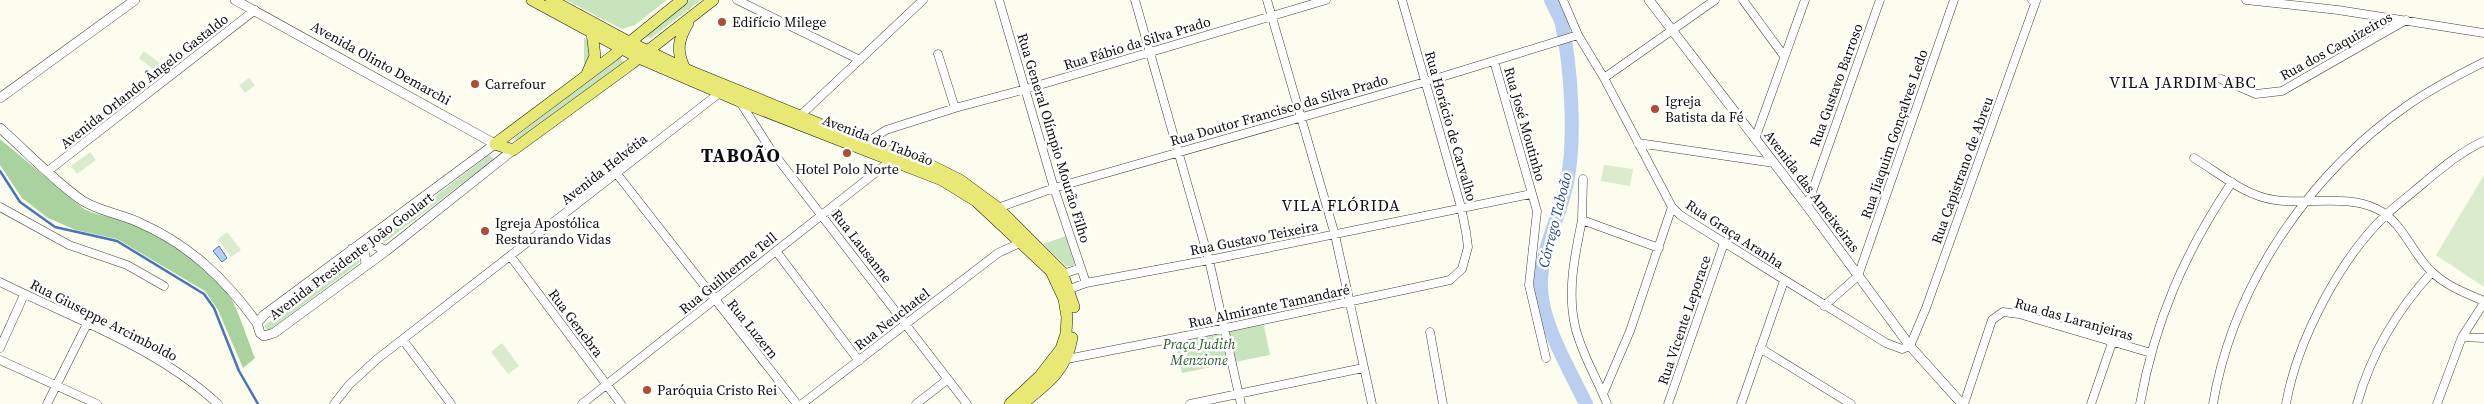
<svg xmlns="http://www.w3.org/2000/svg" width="2484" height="404" font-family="'Source Serif 4',serif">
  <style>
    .green { fill: #c8e4bd }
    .forest { fill: #a9d29e }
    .pitch { fill: #daeccd }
    .water { fill: #baceef; stroke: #4973bd }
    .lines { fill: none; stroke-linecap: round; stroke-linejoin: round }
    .stream { stroke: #4973bd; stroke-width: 2.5 }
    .river { stroke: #baceef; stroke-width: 14 }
    .minor-casing { stroke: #404040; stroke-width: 9 }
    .tertiary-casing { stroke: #404040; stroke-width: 10 }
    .primary-casing { stroke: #1e1e1e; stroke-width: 12 }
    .minor { stroke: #fff; stroke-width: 8 }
    .tertiary { stroke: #fff; stroke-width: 9 }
    .primary { stroke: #e8e874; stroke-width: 11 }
    .poi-dot { fill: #ad4d36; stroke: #fff; stroke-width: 2 }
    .labels { text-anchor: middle; stroke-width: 5; stroke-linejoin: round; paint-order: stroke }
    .poi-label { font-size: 14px; fill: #0d0d0d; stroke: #fff; text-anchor: start }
    .street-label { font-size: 14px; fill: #0d0d0d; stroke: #fff }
    .park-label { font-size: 14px; font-style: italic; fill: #255d27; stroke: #fff }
    .water-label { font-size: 15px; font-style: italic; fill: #254890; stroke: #fff }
    .quarter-label { font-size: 16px; letter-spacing: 1px; fill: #0d0d0d; stroke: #fff }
    .district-label { font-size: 19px; font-weight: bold; letter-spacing: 1px; fill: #0d0d0d; stroke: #fff }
  </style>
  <rect width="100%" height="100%" fill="#fcfdef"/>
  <path class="green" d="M566 0H667L635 25 622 29Z
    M689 0H701L651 38 645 36Z
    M584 38 590 42 589 62 584 67Z
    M619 57 625 62 519 144 514 138Z
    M489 155 494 159 384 243 381 238Z
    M1066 236 1075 266H1066L1043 244Z
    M356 257 360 262 268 331 264 326Z
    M1263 322 1270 355 1235 362 1228 329Z
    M1224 330 1231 363 1182 373 1175 340Z"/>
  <path class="forest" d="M0 139 84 209C100 217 117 217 133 223 161 232 208 266 226 290 236 303 248 341 255 358L243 368 218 310 205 291 117 239 76 230 48 218 22 198 0 165Z"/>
  <path class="pitch" d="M144 51 161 64 155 71 139 58Z
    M249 78 255 85 245 93 239 85Z
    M90 152 96 160 77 174 71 166Z
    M1604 165 1633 169 1630 186 1601 181Z
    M2484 175V287L2436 255Z
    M227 232 241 250 231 257 218 239Z
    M502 343 519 366 508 374 491 352Z"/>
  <path class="water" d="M219 246 227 258 222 262 213 251Z"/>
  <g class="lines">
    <path class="stream" d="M0 171 20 202 55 227 117 241 204 294 214 308 239 371 258 404"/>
    <path class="river" d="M1551 0C1554 7 1560 16 1562 24 1571 67 1576 139 1567 182 1560 217 1541 249 1541 284 1540 322 1570 370 1586 404"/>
    <g class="minor-casing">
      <path id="minor" d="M737 0 860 60
        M999 0 1054 188 1086 283
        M1135 0 1209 260 1241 404
        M1267 0 1335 235 1372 404
        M1563 0 1578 35 1604 78 1672 207 1680 215 1886 343 1902 349 1910 346 1926 308 2036 1 2032 0
        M1743 0 1784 56
        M2246 0 2338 10 2484 33
        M938 54 955 108
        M1494 61 1537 211 1529 285 1546 358
        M1604 78 1715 0
        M2221 79 2256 94 2282 91 2406 20
        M740 102 771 150 967 404
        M801 115 923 0
        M1755 139 1805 0
        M866 143 886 130 955 108 1026 89 1326 0
        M1638 143 1774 163
        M2194 158C2219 173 2245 196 2275 200 2307 205 2346 194 2377 209 2403 222 2411 252 2431 271 2446 286 2465 293 2484 301
        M48 171 255 10
        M617 174 797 404
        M1807 206 1880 0
        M0 207 69 245 127 265 164 286
        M995 209 1054 188 1425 82 1578 35
        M1582 220 1583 179
        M776 251 859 361
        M511 257 621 404
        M1063 274 1081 268
        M0 282C74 319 156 347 218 404
        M1070 289 1086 283 1209 260 1531 194
        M1824 306 1858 276 1954 0
        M1430 332 1443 404
        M2462 337 2484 338
        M403 340 451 404
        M0 348 24 295
        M1760 348 1851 404
        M1067 359 1226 328 1441 282 1450 280 1462 269 1468 247 1466 232 1461 207 1402 0
        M0 360 97 404
        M1603 394 1630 331 1672 207
        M47 404 87 324
        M334 404 349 385 376 360 722 91
        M582 404 889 162
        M802 404 998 253 1022 242
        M916 404 947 380
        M1190 404 1363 368
        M1607 404C1597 378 1581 353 1575 326 1567 290 1575 255 1582 220L1659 248
        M1668 404 1724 243
        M1741 404 1784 281
        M1964 404 1992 320 2003 312 2019 314 2151 353
        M2091 404 2112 343
        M2140 404C2155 320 2185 252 2232 182
        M2213 404C2233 285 2309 174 2408 105 2431 89 2458 75 2484 62
        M2286 404C2297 341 2340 258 2387 214 2399 203 2412 193 2425 182 2443 167 2462 151 2484 141
        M2357 404C2371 354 2397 310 2432 272
        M2437 404 2462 337 2484 303"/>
    </g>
    <g class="tertiary-casing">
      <path id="tertiary" d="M235 0 495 144 264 315 257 323 260 333 264 336 274 333 386 251 513 150
        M1649 0 1807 206 1910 346 1962 404
        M0 98 135 0
        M0 128C25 150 57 184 83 201 101 212 122 214 140 223 190 245 226 280 257 323
        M373 234 375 245 386 251
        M352 249 360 250 365 255 366 265"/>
    </g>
    <g class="primary-casing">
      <path id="primary" d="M532 0 639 58 739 101 942 180 976 201 1051 271 1064 299 1067 317 1066 334 1061 349 1040 376 1010 404
        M551 0 629 42 685 69 866 143 932 166 960 180 998 208 1062 272 1074 307
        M685 69C676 51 678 40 688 23
        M587 74 595 56 592 33
        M495 144 513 150 631 64 713 0
        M495 144 614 55 682 0
        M1022 404C1047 384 1066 371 1072 338"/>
    </g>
    <use href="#minor" class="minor"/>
    <use href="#tertiary" class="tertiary"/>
    <use href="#primary" class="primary"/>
  </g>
  <g class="poi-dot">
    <circle cx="722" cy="22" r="5"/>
    <circle cx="475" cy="84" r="5"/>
    <circle cx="1655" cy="109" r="5"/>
    <circle cx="847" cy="153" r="5"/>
    <circle cx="485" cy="231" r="5"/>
    <circle cx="647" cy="390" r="5"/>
  </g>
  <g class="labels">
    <g class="poi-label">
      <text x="732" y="27">Edifício Milege</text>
      <text x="485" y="89">Carrefour</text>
      <text x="1665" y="106">Igreja<tspan x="1665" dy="16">Batista da Fé</tspan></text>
      <text x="847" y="174" text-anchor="middle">Hotel Polo Norte</text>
      <text x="495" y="228">Igreja Apostólica<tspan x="495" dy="16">Restaurando Vidas</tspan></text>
      <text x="657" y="395">Paróquia Cristo Rei</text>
    </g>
    <g class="street-label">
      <text transform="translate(1137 43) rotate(-17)" y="5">Rua Fábio da Silva Prado</text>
      <text transform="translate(2336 46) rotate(-29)" y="5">Rua dos Caquizeiros</text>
      <text transform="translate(381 63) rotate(29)" y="5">Avenida Olinto Demarchi</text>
      <text transform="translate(144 81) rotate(-38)" y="5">Avenida Orlando Ângelo Gastaldo</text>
      <text transform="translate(1836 85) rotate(-70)" y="5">Rua Gustavo Barroso</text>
      <text transform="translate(1279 110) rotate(-16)" y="5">Rua Doutor Francisco da Silva Prado</text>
      <text transform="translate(1525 124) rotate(74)" y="5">Rua José Moutinho</text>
      <text transform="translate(1451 126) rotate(74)" y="5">Rua Horácio de Carvalho</text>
      <text transform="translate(1894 134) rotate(-71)" y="5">Rua Jiaquim Gonçalves Ledo</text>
      <text transform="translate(1054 138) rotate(73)" y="5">Rua General Olímpio Mourão Filho</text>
      <text transform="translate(878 140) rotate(21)" y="5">Avenida do Taboão</text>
      <text transform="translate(604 169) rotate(-38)" y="5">Avenida Helvétia</text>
      <text transform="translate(1962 170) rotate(-70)" y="5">Rua Capistrano de Abreu</text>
      <text transform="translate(1812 191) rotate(53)" y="5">Avenida das Ameixeiras</text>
      <text transform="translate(1735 234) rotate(33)" y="5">Rua Graça Aranha</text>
      <text transform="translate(1254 238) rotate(-11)" y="5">Rua Gustavo Teixeira</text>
      <text transform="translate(862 246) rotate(52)" y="5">Rua Lausanne</text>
      <text transform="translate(351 256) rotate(-37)" y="5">Avenida Presidente João Goulart</text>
      <text transform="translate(728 273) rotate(-39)" y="5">Rua Guilherme Tell</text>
      <text transform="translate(1269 306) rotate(-12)" y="5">Rua Almirante Tamandaré</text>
      <text transform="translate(892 319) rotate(-38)" y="5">Rua Neuchatel</text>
      <text transform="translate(2074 319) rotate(16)" y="5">Rua das Laranjeiras</text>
      <text transform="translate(104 320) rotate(27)" y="5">Rua Giuseppe Arcimboldo</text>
      <text transform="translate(1684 320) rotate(-71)" y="5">Rua Vicente Leporace</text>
      <text transform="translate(576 323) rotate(53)" y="5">Rua Genebra</text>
      <text transform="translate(753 329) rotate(51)" y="5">Rua Luzern</text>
    </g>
    <g class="park-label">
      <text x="1199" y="349">Praça Judith<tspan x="1199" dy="16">Menzione</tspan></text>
    </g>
    <g class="water-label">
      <text transform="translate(1555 220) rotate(-76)" y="5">Córrego Taboão</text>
    </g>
    <g class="quarter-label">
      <text x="2183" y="88">VILA JARDIM ABC</text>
      <text x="1341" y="211">VILA FLÓRIDA</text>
    </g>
    <g class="district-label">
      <text x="741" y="162">TABOÃO</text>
    </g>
  </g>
</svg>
